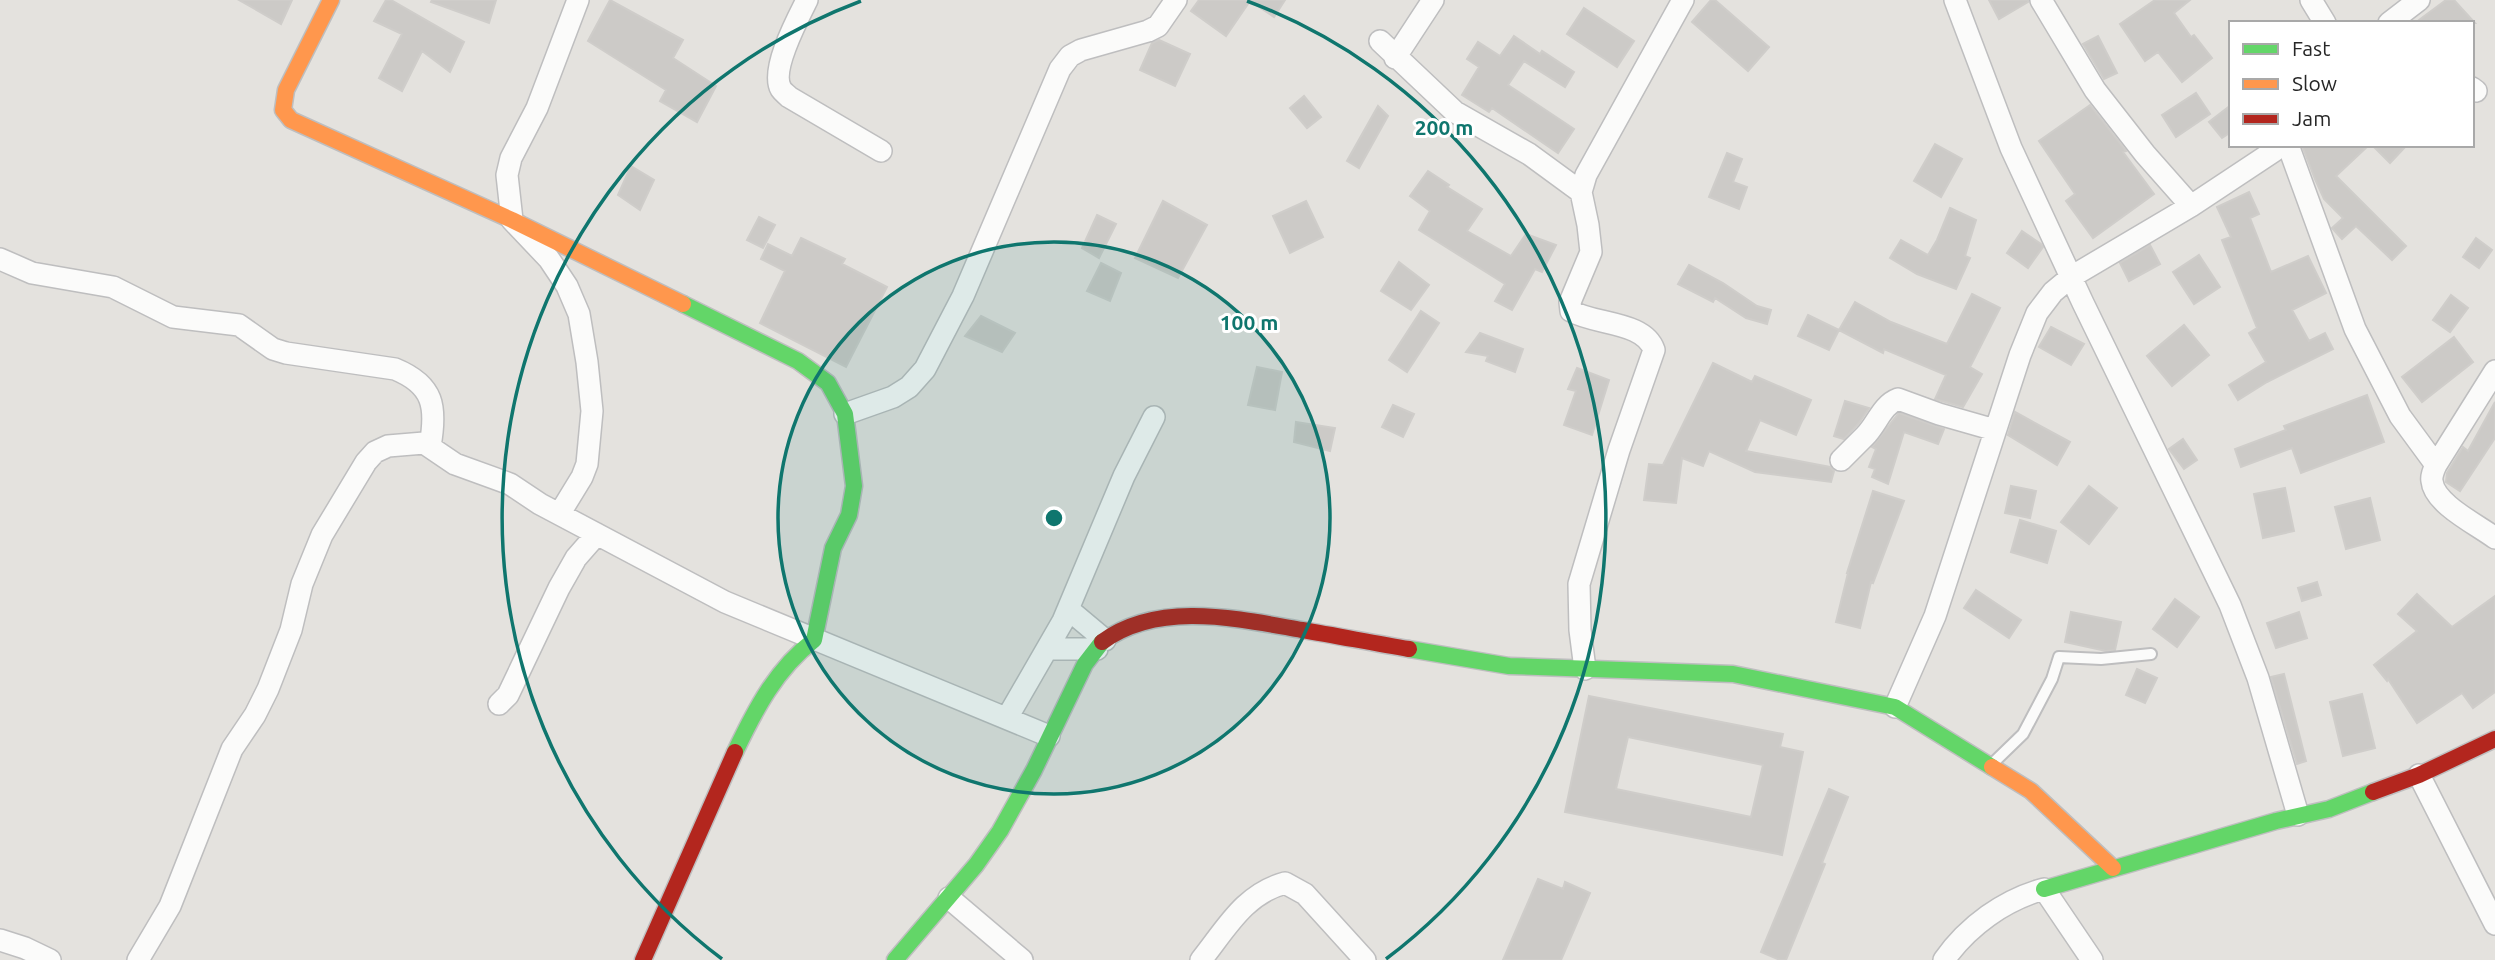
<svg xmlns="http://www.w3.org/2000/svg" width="2495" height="960" font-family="Ubuntu,sans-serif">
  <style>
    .building { fill: #cccac7; stroke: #cfcdca; stroke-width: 2; fill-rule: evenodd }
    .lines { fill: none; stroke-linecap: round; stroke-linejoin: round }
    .lane-casing { stroke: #bebebf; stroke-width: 14 }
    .street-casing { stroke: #bebebf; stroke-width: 24 }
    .fast-casing { stroke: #bebebf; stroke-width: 19 }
    .slow-casing { stroke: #bebebf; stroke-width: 19 }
    .jam-casing { stroke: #bebebf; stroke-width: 19 }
    .lane { stroke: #fbfbfa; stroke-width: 10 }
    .street { stroke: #fbfbfa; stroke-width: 21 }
    .fast { stroke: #63d668; stroke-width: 16 }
    .slow { stroke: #ff974d; stroke-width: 16 }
    .jam { stroke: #b3261e; stroke-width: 16 }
    .ring { fill: none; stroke: #0f766e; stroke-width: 3.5 }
    .centre { fill: #0f766e; stroke: #fff; stroke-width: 3.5 }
    .ring-label { font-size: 21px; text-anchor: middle; font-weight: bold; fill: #0f766e; stroke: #fff; stroke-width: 6; stroke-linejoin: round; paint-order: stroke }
  </style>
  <rect width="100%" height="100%" fill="#e4e2de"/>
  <path class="building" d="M239 0H292L281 24Z
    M386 0H391L464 42 450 72 422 51 402 91 379 78 402 34 374 21Z
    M432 0H496L489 23 431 2Z
    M610 0 683 40 673 58 716 86 697 122 660 101 666 90 588 41Z
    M1199 0H1285L1274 17 1250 1 1226 36 1191 11Z
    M1711 0H1715L1769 47 1748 71 1692 22Z
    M1989 0H2028V2L1999 19Z
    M2155 0H2190L2174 13 2191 37 2194 35 2212 58 2182 82 2158 52 2145 61 2120 24Z
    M2446 0H2454L2475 23H2415Z
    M1584 8 1634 41 1617 67 1567 34Z
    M1514 36 1540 54 1542 51 1574 72 1565 87 1524 61 1508 85 1574 129 1558 153 1492 108 1489 112 1462 95 1479 67 1467 59 1478 42 1500 56Z
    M2098 36 2117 73 2104 79 2083 44Z
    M1159 40 1190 54 1175 86 1140 70 1152 43Z
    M2196 93 2210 114 2176 137 2162 115Z
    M1304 96 1321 117 1307 128 1290 108Z
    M2090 105 2126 151 2123 152 2154 194 2093 238 2066 201 2075 194 2039 141Z
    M2231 105V132L2222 138 2209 122Z
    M1378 106 1388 116 1359 168 1347 161Z
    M1935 144 1962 159 1941 197 1914 181Z
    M2308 145H2369L2336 176 2406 246 2392 260 2356 226 2342 239 2332 228 2343 218 2324 199 2315 179 2303 148Z
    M2372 145H2407L2390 163Z
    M1727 153 1742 159 1733 182 1747 187 1739 209 1709 197Z
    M631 166 654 180 640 210 618 195Z
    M1428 171 1449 185 1447 187 1482 209 1467 231 1511 256 1526 234 1556 245 1542 272 1535 269 1512 310 1495 301 1505 284 1419 230 1430 211 1410 196Z
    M2249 192 2259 214 2250 218 2271 272 2308 256 2326 293 2292 310 2309 341 2325 333 2333 349 2267 382 2238 400 2229 385 2266 362 2249 333 2257 328 2222 240 2231 237 2217 207Z
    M1163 201 1207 225 1178 278 1135 258Z
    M1306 201 1323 237 1290 253 1273 216Z
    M1950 208 1976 220 1965 256 1970 258 1956 289 1917 274 1890 258 1901 240 1928 255 1937 240Z
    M1097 215 1116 224 1099 258 1082 248Z
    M759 217 775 225 763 248 747 240Z
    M2022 231 2041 244 2043 247 2028 268 2007 253Z
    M801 238 845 259 842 264 887 287 846 367 760 323 785 271 761 259 768 244 792 256Z
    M2476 238 2492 250 2479 268 2463 257Z
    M2150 245 2160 264 2129 281 2120 263Z
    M2199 255 2220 287 2194 304 2173 272Z
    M1399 262 1429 285 1411 310 1381 291Z
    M1101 263 1121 273 1110 301 1087 291Z
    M1689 265 1723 283 1757 306 1771 310 1767 324 1746 318 1715 298 1713 302 1678 284Z
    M1972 294 2000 308 1970 367 1982 374 1963 407 1935 399 1946 375 1884 349 1883 353 1839 330 1855 302 1891 322 1947 344Z
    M2451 295 2468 308 2450 332 2433 320Z
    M1421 311 1439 323 1407 372 1389 360Z
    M1808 315 1839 330 1829 350 1798 336Z
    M981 316 1015 333 1002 352 965 336Z
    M2184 325 2209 355 2172 386 2147 356Z
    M2051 327 2084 344 2071 365 2039 347Z
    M1480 333 1523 349 1515 372 1486 361 1488 356 1466 352Z
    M2454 337 2473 362 2422 402 2402 377Z
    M1713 363 1752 382 1755 376 1811 400 1796 435 1760 420 1746 451 1830 467 1834 471 1831 482 1755 472 1709 451 1703 466 1682 458 1676 503 1644 500 1649 464 1663 465Z
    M1257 367 1282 372 1275 410 1248 405Z
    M1577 368 1609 380 1592 435 1564 425 1576 391 1568 389Z
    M2367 395 2384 442 2301 473 2292 448 2241 467 2235 449 2286 430 2284 426Z
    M1845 401 1869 408 1859 423 1844 439 1834 436Z
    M2495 402V438L2460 491 2446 482 2447 473 2463 447 2468 451Z
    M1393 405 1414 414 1403 437 1382 427Z
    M2015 412 2070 442 2057 465 2008 435Z
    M1899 413 1944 429 1938 444 1904 432 1888 484 1872 477 1875 469 1869 467 1876 449 1872 447Z
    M1296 422 1335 428 1330 451 1294 442Z
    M2183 439 2197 460 2184 469 2169 449Z
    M2011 486 2036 491 2030 518 2005 513Z
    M2089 486 2117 508 2089 544 2061 522Z
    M2285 488 2294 531 2263 538 2254 494Z
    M1873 491 1904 501 1873 583 1871 582 1860 628 1836 622 1848 573H1847Z
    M2370 498 2380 540 2346 549 2335 507Z
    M2020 520 2056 531 2047 563 2011 552Z
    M2317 582 2321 595 2302 601 2298 588Z
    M1976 590 2021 620 2009 638 1964 608Z
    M2417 594 2452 627 2495 596V692L2473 708 2462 693 2417 723 2388 679 2387 681 2374 665 2417 631 2398 614Z
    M2175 599 2199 617 2177 647 2153 629Z
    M2071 612 2121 622 2115 650 2106 651 2065 642Z
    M2299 612 2307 638 2276 648 2267 623Z
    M2137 669 2157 678 2145 703 2126 695Z
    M2284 674 2306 761 2297 764 2271 677Z
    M2362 694 2375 748 2343 756 2330 702Z
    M1589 696 1783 734 1780 747 1803 752 1782 855 1565 812ZM1628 737 1763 765 1751 817 1616 789Z
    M1829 789 1848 797 1822 863 1825 864 1786 960H1780L1761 952Z
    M1538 879 1563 889 1565 882 1590 893 1561 960H1503Z"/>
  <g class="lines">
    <g class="lane-casing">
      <path id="lane" d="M1993 763 2023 734 2052 679 2059 657 2101 659 2151 654"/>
    </g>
    <g class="street-casing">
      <path id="street" d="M807 0C798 18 770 70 781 89 783 92 786 94 789 97L881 151
        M1955 0 2011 148 2083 303 2230 605 2258 678 2298 815
        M2041 0 2095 90 2145 154 2191 206
        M2311 0 2325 23
        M2389 23 2419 0
        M1380 41 1455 112 1529 154 1581 192
        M1395 58 1433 0
        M2472 88 2476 91
        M2288 145 2355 329 2400 416 2436 465
        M0 259 32 273 113 287 173 317 239 325 273 349 286 353 395 369C434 385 437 407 430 446
        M2495 371 2436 465C2434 469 2431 477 2432 481 2434 504 2478 525 2495 538
        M845 414 893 397 909 387 925 369 963 296 1060 69 1070 56 1081 50 1148 31 1158 26 1176 0
        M1841 460C1849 452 1857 444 1865 436 1877 424 1882 405 1898 399L1939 414 1995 430
        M560 513 582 477 587 464 592 411 587 362 579 314 567 286 549 259 512 220 507 175 511 158 537 108 578 0
        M1068 609 1105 640
        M1048 649H1097
        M1585 669 1580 630 1579 584 1619 450 1654 350C1644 321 1595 325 1571 311L1570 302 1591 252 1588 225 1581 192 1586 175 1683 0
        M499 704 508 695 559 588 576 558 597 534
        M1895 707 1935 616 2020 355 2037 313 2053 292 2071 277 2191 206 2274 151 2279 145
        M1007 718 1063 621 1124 476 1154 417
        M2419 775 2495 924
        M949 898 1022 960
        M0 940 25 948 50 960
        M138 960 170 906 232 749 255 715 268 689 291 630 302 584 322 535 366 462 375 452 388 446 424 443 455 464 510 484 540 504 725 602 1049 736
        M1201 960C1226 929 1244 894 1285 883L1305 894 1365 960
        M1944 960C1968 926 2004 900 2044 889L2092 960"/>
    </g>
    <g class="fast-casing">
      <path id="fast" d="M683 304 798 361 828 383 845 414 854 486 849 515 833 548 814 640C776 669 755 710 735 752
        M1409 649 1509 666 1733 674 1895 707 1992 767
        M2044 889 2276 821 2329 809 2373 792
        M895 960 976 865 1000 831 1034 770 1085 664 1102 642"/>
    </g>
    <g class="slow-casing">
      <path id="slow" d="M331 0 286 90 283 110 291 120 512 220 683 304
        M1992 767 2031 791 2113 868"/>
    </g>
    <g class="jam-casing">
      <path id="jam" d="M1102 642C1159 600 1239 619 1302 630 1338 636 1373 643 1409 649
        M2373 792 2419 775 2495 739
        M643 960 735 752"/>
    </g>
    <use href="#lane" class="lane"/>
    <use href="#street" class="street"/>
    <use href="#fast" class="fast"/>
    <use href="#slow" class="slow"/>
    <use href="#jam" class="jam"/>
  </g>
  <circle cx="1054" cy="518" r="276" fill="#0f766e" fill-opacity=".12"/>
  <g class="ring">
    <circle cx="1054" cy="518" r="276"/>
    <path d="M722 959A552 552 0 0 1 861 1M1247 1A552 552 0 0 1 1386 959"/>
  </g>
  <circle cx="1054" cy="518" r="10" class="centre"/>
  <g class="ring-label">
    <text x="1444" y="135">200 m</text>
    <text x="1249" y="330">100 m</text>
  </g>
  <rect x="2229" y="21" width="245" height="126" fill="#ffffff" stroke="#a9a9a9" stroke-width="2"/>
  <rect x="2243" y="44" width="35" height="10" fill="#63d668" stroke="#a9a9a9" stroke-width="2"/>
  <text x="2292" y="56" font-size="21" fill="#272727">Fast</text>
  <rect x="2243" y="79" width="35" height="10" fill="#ff974d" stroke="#a9a9a9" stroke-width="2"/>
  <text x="2292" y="91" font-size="21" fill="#272727">Slow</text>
  <rect x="2243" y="114" width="35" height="10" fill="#b3261e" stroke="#a9a9a9" stroke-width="2"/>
  <text x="2292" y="126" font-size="21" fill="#272727">Jam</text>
</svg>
